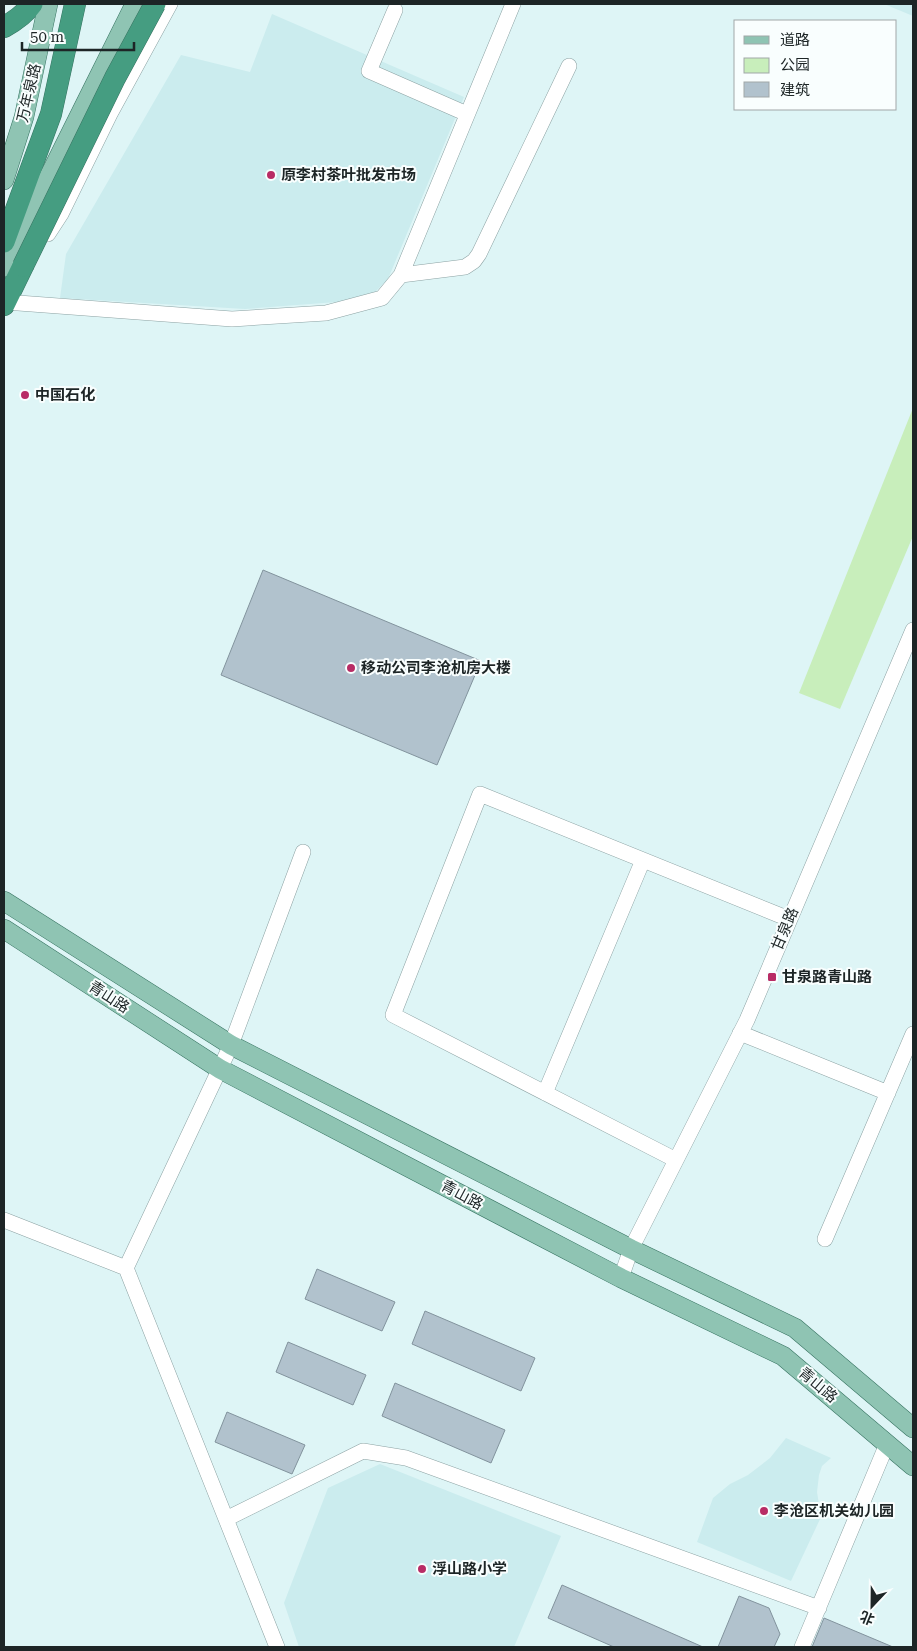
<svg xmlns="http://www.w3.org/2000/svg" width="917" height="1651" font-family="'Roboto Serif','Noto Sans SC',serif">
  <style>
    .built { fill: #cbecee }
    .green { fill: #c8eebb }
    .building { fill: #b1c2cd; stroke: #82939d }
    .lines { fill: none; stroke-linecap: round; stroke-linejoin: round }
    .minor-casing { stroke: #8ca2a3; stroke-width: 16 }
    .major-casing { stroke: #377361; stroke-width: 20 }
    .highway-casing { stroke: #377361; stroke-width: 22 }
    .minor { stroke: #fff; stroke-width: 15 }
    .major { stroke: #8fc4b3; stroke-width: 19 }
    .highway { stroke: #459d81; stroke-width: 21 }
    .highway-bridge-casing { stroke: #377361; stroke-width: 22; stroke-linecap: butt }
    .highway-bridge { stroke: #459d81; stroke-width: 21 }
    .poi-dot { fill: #b82c65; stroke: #f9fefe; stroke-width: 2 }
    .labels { text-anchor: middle; stroke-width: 4; stroke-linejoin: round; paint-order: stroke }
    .street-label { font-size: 15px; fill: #1d2526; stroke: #f9fefe }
    .poi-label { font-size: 15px; font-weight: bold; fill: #1d2526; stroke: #f9fefe; text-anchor: start }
  </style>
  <rect width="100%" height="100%" fill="#def5f6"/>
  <path class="built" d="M884 4H913V16Z
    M272 14 464 97 388 279 375 292 350 301 245 309 60 298 66 254 181 55 250 72Z
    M786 1438 831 1458 822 1466 819 1475 817 1492 821 1517 791 1581 697 1542 713 1498 730 1484 748 1475 770 1458Z
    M380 1464 561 1536 514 1647H299L284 1603 328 1488Z"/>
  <path class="green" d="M913 408V536L840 709 799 693Z"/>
  <path class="building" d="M263 570 481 661 437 765 221 675Z
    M317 1269 395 1302 382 1331 305 1299Z
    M425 1311 535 1358 521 1391 412 1344Z
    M288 1342 366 1375 353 1405 276 1372Z
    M395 1383 505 1430 491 1463 382 1416Z
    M227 1412 305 1445 292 1474 215 1442Z
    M562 1585 703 1647H614L548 1618Z
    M739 1596 769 1608 780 1634 774 1647H718Z
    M824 1618 893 1647H812Z"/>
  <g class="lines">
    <g class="minor-casing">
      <path id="minor" d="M395 10 369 71 467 114
        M48 234 61 214 110 114 170 4
        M401 275 465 267 474 261 479 254 569 66
        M5 302 232 319 326 313 382 298 401 275 513 4
        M740 1033 888 1093
        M545 1093 643 860
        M676 1160 393 1015 480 794 789 919
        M4 1220 126 1268 277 1647
        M825 1239 913 1034
        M126 1268 231 1045 303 852
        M621 1278 631 1249 747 1020 913 630
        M226 1519 363 1451 406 1458 819 1608
        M802 1647 887 1444"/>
    </g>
    <g class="major-casing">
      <path id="major" d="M4 180 24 117 48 4
        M4 267 135 4
        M4 901 231 1045 631 1249 795 1328 913 1428
        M4 929 220 1069 621 1278 783 1356 913 1466"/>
    </g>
    <g class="highway-casing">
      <path id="highway" d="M4 27C15 21 25 14 32 4
        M4 242 51 114 75 4
        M4 305 23 266"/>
    </g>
    <use href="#minor" class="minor"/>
    <use href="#major" class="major"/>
    <use href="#highway" class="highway"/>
    <g class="highway-bridge-casing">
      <path id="highway-bridge" d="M23 266 115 78 155 4"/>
    </g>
    <use href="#highway-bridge" class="highway-bridge"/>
  </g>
  <g class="poi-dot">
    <circle cx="271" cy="175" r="5"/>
    <circle cx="25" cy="395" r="5"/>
    <circle cx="351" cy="668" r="5"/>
    <rect x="767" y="972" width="10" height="10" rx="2.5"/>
    <circle cx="764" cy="1511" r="5"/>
    <circle cx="422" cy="1569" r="5"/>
  </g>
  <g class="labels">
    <g class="street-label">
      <text transform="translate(29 93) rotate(-77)" y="5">万年泉路</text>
      <text transform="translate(785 929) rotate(-67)" y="5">甘泉路</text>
      <text transform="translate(109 997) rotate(33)" y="5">青山路</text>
      <text transform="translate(462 1195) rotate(28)" y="5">青山路</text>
      <text transform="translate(818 1385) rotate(40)" y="5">青山路</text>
    </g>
    <g class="poi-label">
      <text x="281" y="180">原李村茶叶批发市场</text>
      <text x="35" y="400">中国石化</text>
      <text x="361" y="673">移动公司李沧机房大楼</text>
      <text x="782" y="982">甘泉路青山路</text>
      <text x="774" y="1516">李沧区机关幼儿园</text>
      <text x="432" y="1574">浮山路小学</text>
    </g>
  </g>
  <rect width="917" height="1651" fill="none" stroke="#1d2526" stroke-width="10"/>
  <rect x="734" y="20" width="162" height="90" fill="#f9fefe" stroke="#a1a7a8"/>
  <rect x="744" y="36" width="25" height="8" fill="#8fc4b3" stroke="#a1a7a8"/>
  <text x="780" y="45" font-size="15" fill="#1d2526">道路</text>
  <rect x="744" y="58" width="25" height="15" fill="#c8eebb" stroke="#a1a7a8"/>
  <text x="780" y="70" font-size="15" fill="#1d2526">公园</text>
  <rect x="744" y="82" width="25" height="15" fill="#b1c2cd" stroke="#a1a7a8"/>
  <text x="780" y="95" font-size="15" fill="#1d2526">建筑</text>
  <g transform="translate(872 1606) rotate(202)" stroke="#f9fefe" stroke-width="4" paint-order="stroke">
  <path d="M0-4L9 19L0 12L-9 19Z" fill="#1d2526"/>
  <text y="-8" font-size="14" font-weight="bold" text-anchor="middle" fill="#1d2526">北</text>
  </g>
  <path d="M22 42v8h112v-8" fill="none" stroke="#1d2526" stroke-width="2.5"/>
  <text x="30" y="42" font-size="15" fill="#1d2526" stroke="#f9fefe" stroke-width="4" paint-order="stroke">50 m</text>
</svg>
